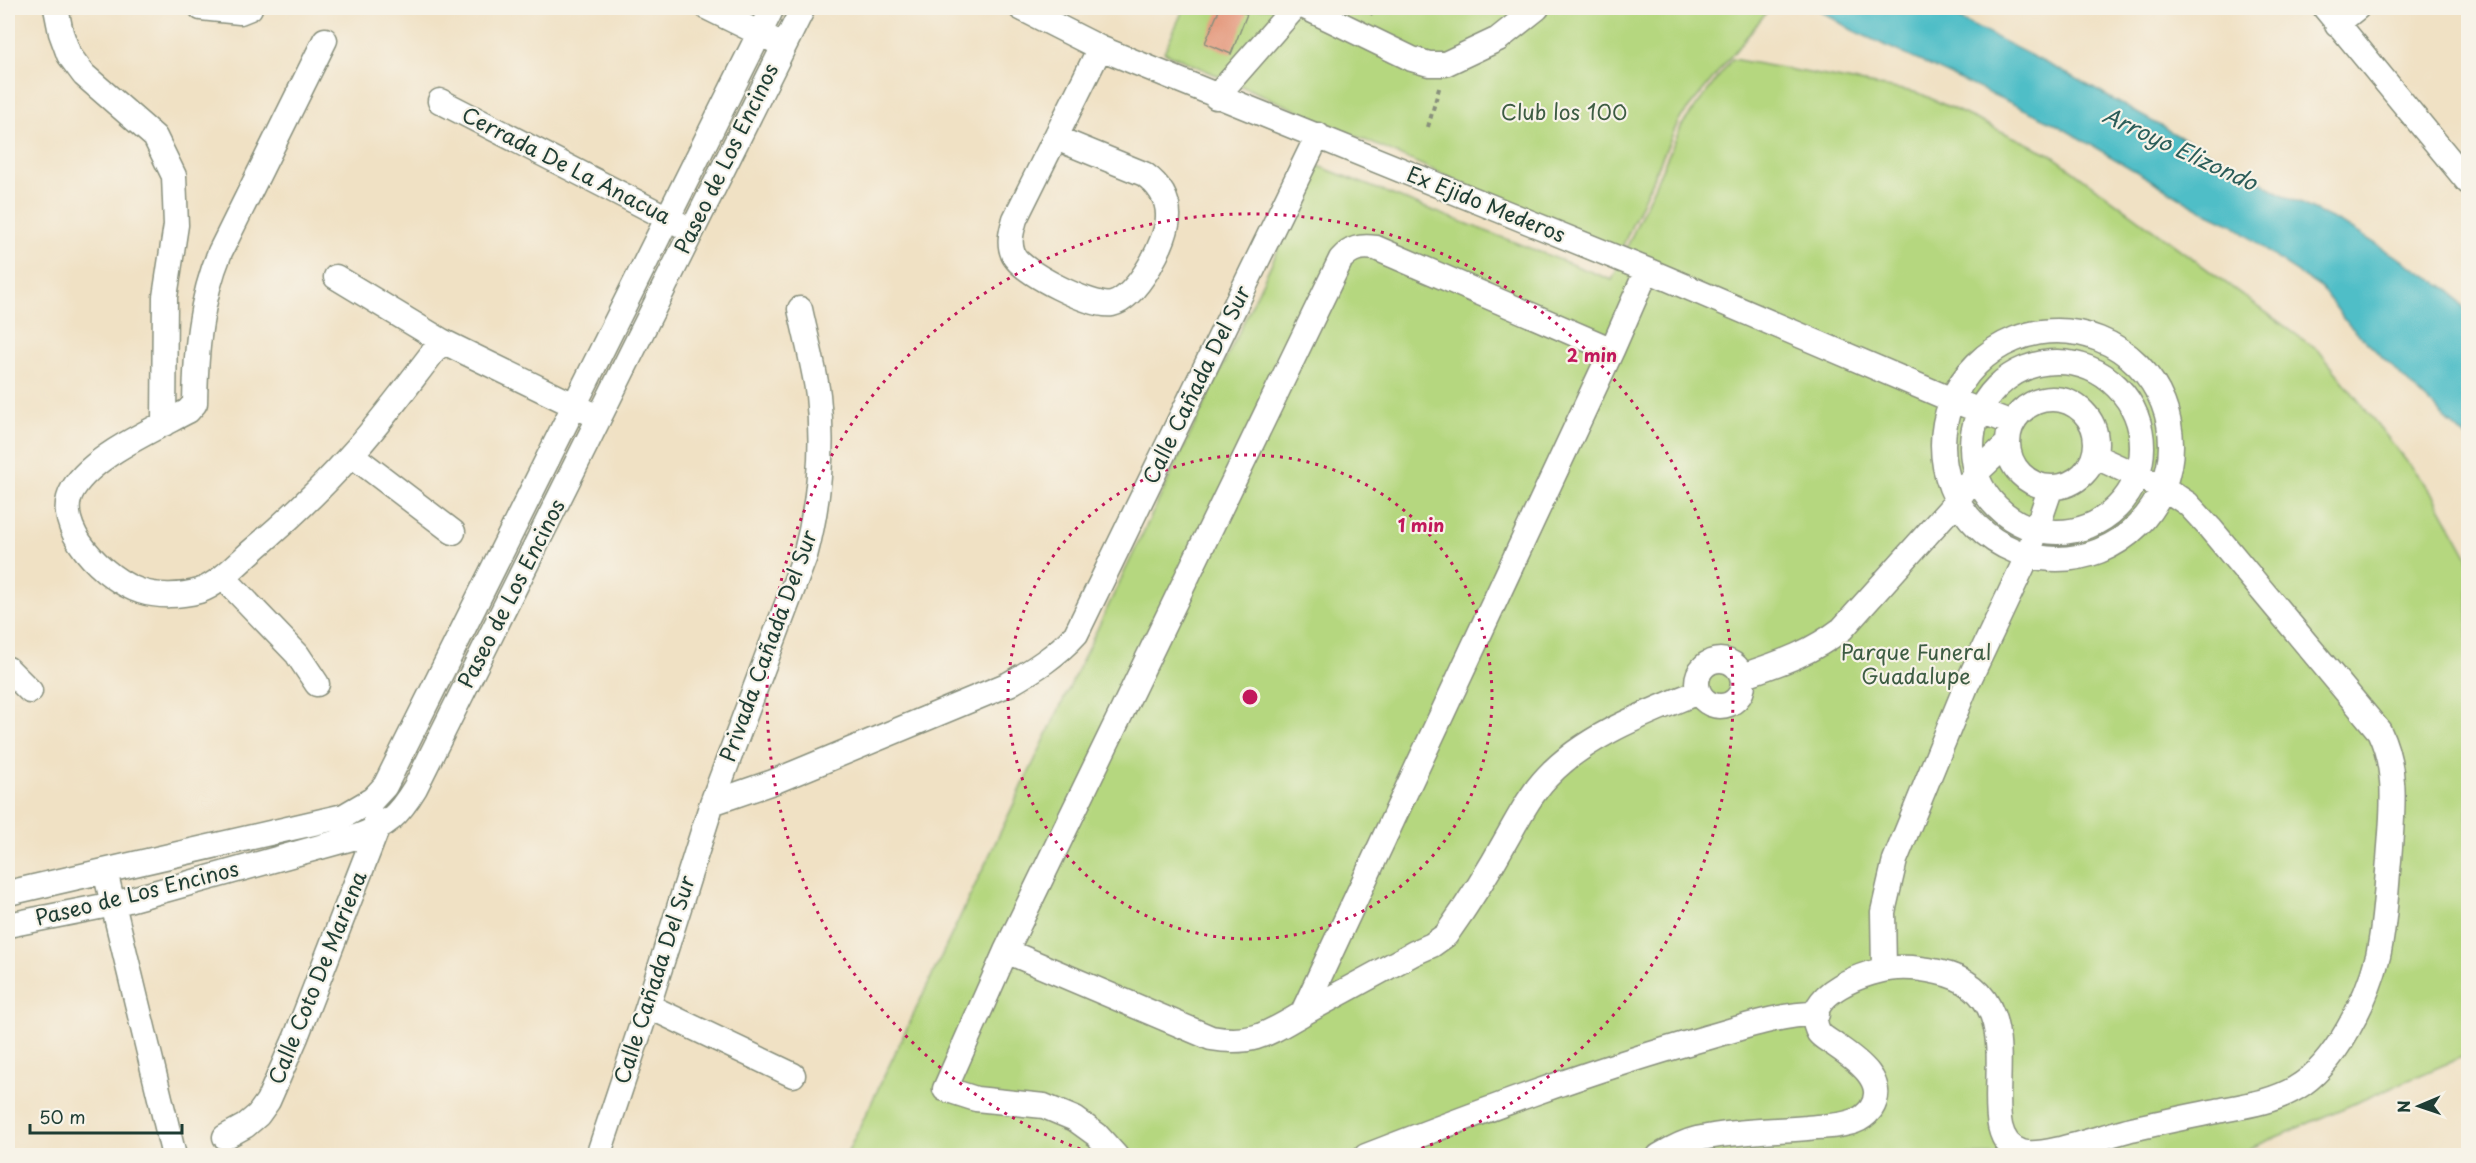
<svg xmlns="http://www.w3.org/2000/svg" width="2476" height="1163" font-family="'Playpen Sans',sans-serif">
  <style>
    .green { fill: #b5d77f; stroke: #6a8a5a; stroke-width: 1.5 }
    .water { fill: #50bec7; stroke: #387e7e; stroke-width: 1.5 }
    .building { fill: #e59d82 }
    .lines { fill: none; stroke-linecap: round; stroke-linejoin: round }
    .minor-casing { stroke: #888f7c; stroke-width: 27 }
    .path { stroke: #888f7c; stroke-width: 4; stroke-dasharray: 4.5 4.5; stroke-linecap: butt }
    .minor { stroke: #fff; stroke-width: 24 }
    .ring { fill: none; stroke: #c2185b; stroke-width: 3; stroke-dasharray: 3 6 }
    .labels { text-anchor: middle; stroke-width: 4.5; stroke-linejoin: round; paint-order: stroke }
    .park-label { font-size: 21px; fill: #3d5c43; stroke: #f7f3e8 }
    .street-label { font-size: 21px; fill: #1f3d34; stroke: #f7f3e8 }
    .water-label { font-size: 22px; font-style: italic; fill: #2b5d59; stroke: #f7f3e8 }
    .centre { fill: #c2185b; stroke: #f7f3e8; stroke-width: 3 }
    .ring-label { font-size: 18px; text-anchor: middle; font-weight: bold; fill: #c2185b; stroke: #f7f3e8; stroke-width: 4.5; stroke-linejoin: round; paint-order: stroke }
  </style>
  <rect width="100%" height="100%" fill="#f7f3e8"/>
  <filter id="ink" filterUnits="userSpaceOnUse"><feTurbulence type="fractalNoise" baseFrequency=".0167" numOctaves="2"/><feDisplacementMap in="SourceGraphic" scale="12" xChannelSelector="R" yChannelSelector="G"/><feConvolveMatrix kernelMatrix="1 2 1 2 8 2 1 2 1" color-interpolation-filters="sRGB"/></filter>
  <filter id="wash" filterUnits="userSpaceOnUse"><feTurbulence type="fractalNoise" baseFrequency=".008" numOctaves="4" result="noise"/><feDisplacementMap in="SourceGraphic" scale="24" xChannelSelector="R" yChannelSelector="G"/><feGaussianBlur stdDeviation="1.35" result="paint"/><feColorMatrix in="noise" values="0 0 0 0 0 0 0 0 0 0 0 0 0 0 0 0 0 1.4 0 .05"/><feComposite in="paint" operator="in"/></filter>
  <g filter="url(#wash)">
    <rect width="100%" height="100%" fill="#f0e1c4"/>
    <path class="green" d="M1184 8H1770L1679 120 1620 252 1164 52Z
      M1732 59 1919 93 2050 154 2320 352 2434 496 2468 557V1052L2467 1055 2253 1147 2244 1155 846 1156 1318 166 1612 280 1682 125Z"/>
    <path class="water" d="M1816 8H1938L2071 76 2291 199 2347 226 2450 290 2468 313V440L2349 325 2321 288 2283 263 2232 224 2200 209 2052 122 1852 30Z"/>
    <g id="blocks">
      <path class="building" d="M1220 8H1231L1247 14 1231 54 1205 43Z"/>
    </g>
  </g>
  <g filter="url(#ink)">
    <use href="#blocks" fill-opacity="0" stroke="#888f7c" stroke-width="1.5"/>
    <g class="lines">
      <g class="minor-casing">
        <path id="minor" d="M56 8 61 33 69 55 84 75 155 137 174 176 176 225 165 297 164 424
          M201 8 240 12 250 8
          M708 8 773 40
          M1021 8 1100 48 1647 270 1952 400 2012 423
          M1307 8 1412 59 1429 64H1445L1498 39 1537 8
          M2325 8 2468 182
          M2337 24 2357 8
          M325 40 220 252C200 301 196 350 195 403L188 411C154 429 93 456 73 489 50 527 107 581 140 591 158 597 181 596 199 591 219 584 237 564 253 550 287 521 321 489 351 455 383 420 412 379 442 341
          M1216 97 1294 8
          M440 101 681 225
          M1056 138 1144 174C1158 184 1168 197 1168 215 1169 239 1136 299 1112 304 1093 308 1020 272 1013 254 1008 242 1012 230 1015 219L1100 48
          M336 277 442 341 590 413
          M1943 445a114 114 0 1 1 228 0a114 114 0 1 1-228 0Z
          M1972 447a85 85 0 1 1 170 0a85 85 0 1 1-170 0Z
          M2008 443a44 44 0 1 1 88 0a44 44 0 1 1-88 0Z
          M352 455 453 532
          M223 577 297 654 317 684
          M1697 683a23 23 0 1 1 46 0a23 23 0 1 1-46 0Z
          M8 669 30 691
          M1742 676C1780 663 1809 654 1842 629L1957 501 1976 473 2008 443
          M712 803 773 782 1009 684C1035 669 1056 656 1076 634L1318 135
          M105 871 174 1156
          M8 893 344 816 373 799 385 786 772 8
          M8 925 114 904 356 837C387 826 398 816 415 788L803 8
          M1006 951 1211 1038C1253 1045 1267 1034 1302 1014L1612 350 1647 270
          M1884 969 1883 912 1895 860 1967 684 2027 557 2051 487
          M648 1006 793 1075
          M1302 1014 1414 953 1432 945 1446 935C1468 904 1489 871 1507 838 1519 817 1530 795 1547 777 1586 735 1647 713 1698 692
          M225 1137 245 1126 258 1115 268 1101 296 1037 377 829 376 819
          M598 1156 648 1006 712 803 805 556C819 503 824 449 818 395 814 366 806 337 800 309
          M1116 1156 1097 1135 1075 1119 1044 1106 976 1099 945 1089 1006 951 1341 259C1351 248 1360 246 1376 248L1612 350
          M1366 1156C1477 1113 1588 1071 1702 1039 1739 1029 1777 1014 1817 1014
          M1659 1156C1671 1149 1684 1142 1697 1139 1733 1131 1771 1131 1807 1128 1823 1126 1840 1127 1855 1121 1861 1119 1867 1114 1871 1109 1889 1081 1855 1059 1835 1045 1830 1041 1823 1038 1819 1033 1797 994 1871 969 1897 968 1911 967 1925 969 1938 972 2048 995 1962 1135 2022 1152 2044 1159 2110 1133 2136 1128 2163 1122 2190 1116 2217 1111 2243 1106 2273 1102 2296 1088 2336 1065 2367 999 2378 956 2385 925 2386 892 2389 860 2392 816 2399 772 2379 731L2210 528 2188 504 2164 488 2094 456"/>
      </g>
      <path class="path" d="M1363 8 1373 14
        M1428 127 1440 85"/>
      <use href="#minor" class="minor"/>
    </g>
  </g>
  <g class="ring">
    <circle cx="1250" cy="697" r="242"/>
    <path d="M1097 1155A483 483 0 1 1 1403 1155"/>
  </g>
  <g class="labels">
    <g class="park-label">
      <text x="1564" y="120">Club los 100</text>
      <text x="1916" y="660">Parque Funeral<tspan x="1916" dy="24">Guadalupe</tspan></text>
    </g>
    <g class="street-label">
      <text transform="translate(727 159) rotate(-64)" y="7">Paseo de Los Encinos</text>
      <text transform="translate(566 166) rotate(27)" y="7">Cerrada De La Anacua</text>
      <text transform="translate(1486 205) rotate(22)" y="7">Ex Ejido Mederos</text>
      <text transform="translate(1197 385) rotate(-64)" y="7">Calle Cañada Del Sur</text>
      <text transform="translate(512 594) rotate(-63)" y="7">Paseo de Los Encinos</text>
      <text transform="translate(769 646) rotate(-70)" y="7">Privada Cañada Del Sur</text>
      <text transform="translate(137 894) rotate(-14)" y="7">Paseo de Los Encinos</text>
      <text transform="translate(318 978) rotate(-68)" y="7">Calle Coto De Mariena</text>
      <text transform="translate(655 980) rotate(-72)" y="7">Calle Cañada Del Sur</text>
    </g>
    <g class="water-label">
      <text transform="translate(2180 149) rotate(25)" y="8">Arroyo Elizondo</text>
    </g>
  </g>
  <circle cx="1250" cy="697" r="9" class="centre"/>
  <g class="ring-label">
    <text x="1592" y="362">2 min</text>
    <text x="1421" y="532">1 min</text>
  </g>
  <rect width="2476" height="1163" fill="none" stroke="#f7f3e8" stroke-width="30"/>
  <g transform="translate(2419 1106) rotate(268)" stroke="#f7f3e8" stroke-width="4.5" paint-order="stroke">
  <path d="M0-4.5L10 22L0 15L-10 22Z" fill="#1f3d34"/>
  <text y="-9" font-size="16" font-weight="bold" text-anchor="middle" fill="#1f3d34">N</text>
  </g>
  <path d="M30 1124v9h152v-9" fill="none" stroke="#1f3d34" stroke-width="3"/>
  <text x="39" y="1124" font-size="18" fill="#1f3d34" stroke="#f7f3e8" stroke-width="4.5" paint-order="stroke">50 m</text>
</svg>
